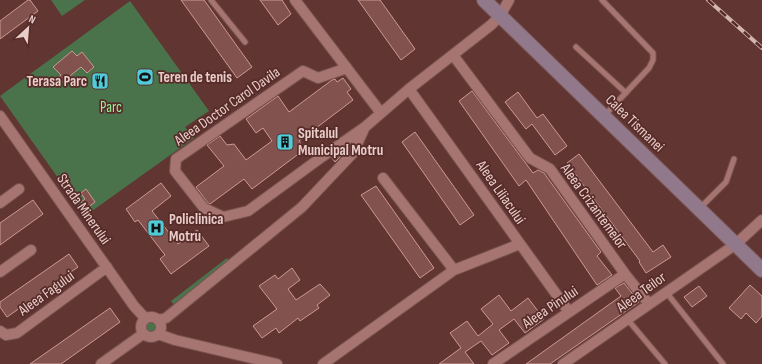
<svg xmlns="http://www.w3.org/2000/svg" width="762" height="364" font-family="'Sofia Sans Condensed',sans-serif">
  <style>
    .green { fill: #4a734b }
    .building { fill: #81524e; stroke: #ce9994 }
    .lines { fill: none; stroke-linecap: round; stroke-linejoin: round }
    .lane-casing { stroke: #795452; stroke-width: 7 }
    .street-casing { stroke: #795452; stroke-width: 12 }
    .secondary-casing { stroke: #795452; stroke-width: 16 }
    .lane { stroke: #a77571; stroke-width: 5 }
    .street { stroke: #a77571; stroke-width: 10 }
    .secondary { stroke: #91788a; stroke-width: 14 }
    .rail-casing { stroke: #d3b4b1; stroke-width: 4 }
    .rail { stroke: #562b28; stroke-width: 2.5; stroke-dasharray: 8; stroke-linecap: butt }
    .labels { text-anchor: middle; stroke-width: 3.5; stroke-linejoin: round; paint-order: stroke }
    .poi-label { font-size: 15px; font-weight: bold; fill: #e9cdca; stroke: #562b28; text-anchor: start }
    .street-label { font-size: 15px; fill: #e9cdca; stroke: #562b28 }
    .park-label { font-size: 15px; fill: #97f29a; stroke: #562b28 }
  </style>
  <rect width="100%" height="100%" fill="#613532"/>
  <path class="green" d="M51 0H85L62 16Z
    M130 1 209 111 185 127 194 138 85 216 0 96Z
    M227 258 230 262 175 306 171 301Z
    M144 326a6 6 0 1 1 12 0a6 6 0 1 1-12 0Z"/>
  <path class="building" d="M28 0H30L38 11 0 39V21Z
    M181 0H204L252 67 237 78Z
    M260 0H282L291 14 278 25Z
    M358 0H380L415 49 401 60Z
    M72 51 77 56 82 52 94 67 87 73 81 67 60 84 56 79 61 75 53 67Z
    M343 78 351 89 347 92 353 100 299 141 305 149 252 189 244 179 210 204 208 203 196 187 224 166 207 145 220 136 227 145 234 144 246 160 272 141 263 128 256 133 246 119 278 96 289 112 332 80 335 79 337 82Z
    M472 91 533 173 538 170 544 173 601 252 597 256 612 275 597 285 526 180 519 186 459 101Z
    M518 92 537 118 543 114 567 146 555 155 532 124 526 129 505 102Z
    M415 132 474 215 460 225 402 142Z
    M340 152 342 155 335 162 332 158Z
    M579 154 653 252 663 245 671 257 646 273 639 262 640 261 567 163Z
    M161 183 171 196 152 211 178 244 197 230 209 246 171 274 160 259 165 255 138 220 135 222 126 209Z
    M376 186 434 268 420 278 361 195Z
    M86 189 95 202 86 209 81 202 85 199 81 193Z
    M33 200 43 214 0 245V223Z
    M69 254 78 267 7 317 0 307V302Z
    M292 268 300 280 288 289 296 300 320 284 330 295 317 305 319 308 300 321 298 318 279 333 276 328 262 338 253 326 277 309 259 286 275 275 278 279Z
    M624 283 639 302 550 364H526L621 296 615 288Z
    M750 285 762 296V316L756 323 746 313 741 319 729 308Z
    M699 286 707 296 692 307 684 297Z
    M499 295 511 311 528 298 544 319 525 333 514 319 499 330 509 343 492 355 481 341 465 352 474 364H439L461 348 450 333 467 321 478 336 493 324 481 309Z
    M110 308 120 322 61 364H30Z"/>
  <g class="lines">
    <g class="lane-casing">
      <path id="lane" d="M211 0 245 42
        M602 0 653 53V60L649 68 604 116
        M576 47 626 93
        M700 208 726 182 734 159
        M666 292 723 364
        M628 320 665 364"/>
    </g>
    <g class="street-casing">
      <path id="street" d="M295 0 381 113
        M453 55 530 158 550 169 625 274 649 304
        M347 68 318 78 303 71 176 159 175 171 204 208 223 217 248 211 319 159 365 127 409 89 491 25 500 16 509 0
        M409 89 569 312
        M0 116 134 306 145 318
        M383 178 454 270
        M0 203 19 189
        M0 272 31 250
        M141 327a10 10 0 1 1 20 0a10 10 0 1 1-20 0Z
        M158 320 166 318 302 207 353 153 364 129
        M0 331 6 335 17 333 107 267
        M158 334 175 340 277 364
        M101 364 143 334
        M323 364 454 270 520 244
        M493 364 625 274
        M563 364 736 244 762 220"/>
    </g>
    <g class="secondary-casing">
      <path id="secondary" d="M484 0 762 270"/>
    </g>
    <use href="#lane" class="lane"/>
    <use href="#street" class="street"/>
    <use href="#secondary" class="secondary"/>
    <g class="rail-casing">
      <path id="rail" d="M708 0 762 48"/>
    </g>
    <use href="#rail" class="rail"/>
  </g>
  <defs>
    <g id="stadium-square" transform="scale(0.9)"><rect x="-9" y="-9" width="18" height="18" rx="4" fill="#52cbd8" stroke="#562b28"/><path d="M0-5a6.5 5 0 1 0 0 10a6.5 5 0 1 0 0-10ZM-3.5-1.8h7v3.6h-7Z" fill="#111"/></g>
    <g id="restaurant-square" transform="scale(0.9)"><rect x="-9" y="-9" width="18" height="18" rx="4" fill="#52cbd8" stroke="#562b28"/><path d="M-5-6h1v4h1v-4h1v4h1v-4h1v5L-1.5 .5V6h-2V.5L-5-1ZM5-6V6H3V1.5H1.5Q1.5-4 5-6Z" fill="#111"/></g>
    <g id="building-square" transform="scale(0.9)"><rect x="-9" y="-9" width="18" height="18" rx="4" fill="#52cbd8" stroke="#562b28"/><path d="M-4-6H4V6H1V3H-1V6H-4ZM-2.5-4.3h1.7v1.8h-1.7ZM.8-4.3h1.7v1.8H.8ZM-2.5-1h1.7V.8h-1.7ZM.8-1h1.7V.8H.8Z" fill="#111"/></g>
    <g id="hospital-square" transform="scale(0.9)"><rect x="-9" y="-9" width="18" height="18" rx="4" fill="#52cbd8" stroke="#562b28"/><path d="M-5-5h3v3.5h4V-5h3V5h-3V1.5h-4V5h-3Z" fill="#111"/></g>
  </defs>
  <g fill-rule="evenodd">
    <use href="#stadium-square" x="145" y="77"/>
    <use href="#restaurant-square" x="100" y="81"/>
    <use href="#building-square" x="285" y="142"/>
    <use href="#hospital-square" x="156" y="228"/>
  </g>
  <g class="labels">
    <g class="poi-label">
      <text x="158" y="82">Teren de tenis</text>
      <text x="87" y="86" text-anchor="end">Terasa Parc</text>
      <text x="298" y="138">Spitalul<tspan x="298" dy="17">Municipal Motru</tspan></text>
      <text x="169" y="224">Policlinica<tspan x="169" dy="17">Motru</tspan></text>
    </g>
    <g class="street-label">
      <text transform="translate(227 106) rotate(-35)" y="5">Aleea Doctor Carol Davila</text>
      <text transform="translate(635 123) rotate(44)" y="5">Calea Tismanei</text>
      <text transform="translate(501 192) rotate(55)" y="5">Aleea Liliacului</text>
      <text transform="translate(594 206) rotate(54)" y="5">Aleea Crizantemelor</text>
      <text transform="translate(84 209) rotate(55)" y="5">Strada Minerului</text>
      <text transform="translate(641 292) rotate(-36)" y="5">Aleea Teilor</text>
      <text transform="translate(46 293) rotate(-36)" y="5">Aleea Fagului</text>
      <text transform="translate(550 307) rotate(-34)" y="5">Aleea Pinului</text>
    </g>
    <g class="park-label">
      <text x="111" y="112">Parc</text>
    </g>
  </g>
  <g transform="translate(28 28) rotate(26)" stroke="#562b28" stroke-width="3" paint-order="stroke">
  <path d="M0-3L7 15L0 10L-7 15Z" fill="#e9cdca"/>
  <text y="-6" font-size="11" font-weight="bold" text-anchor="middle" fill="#e9cdca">N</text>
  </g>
</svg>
